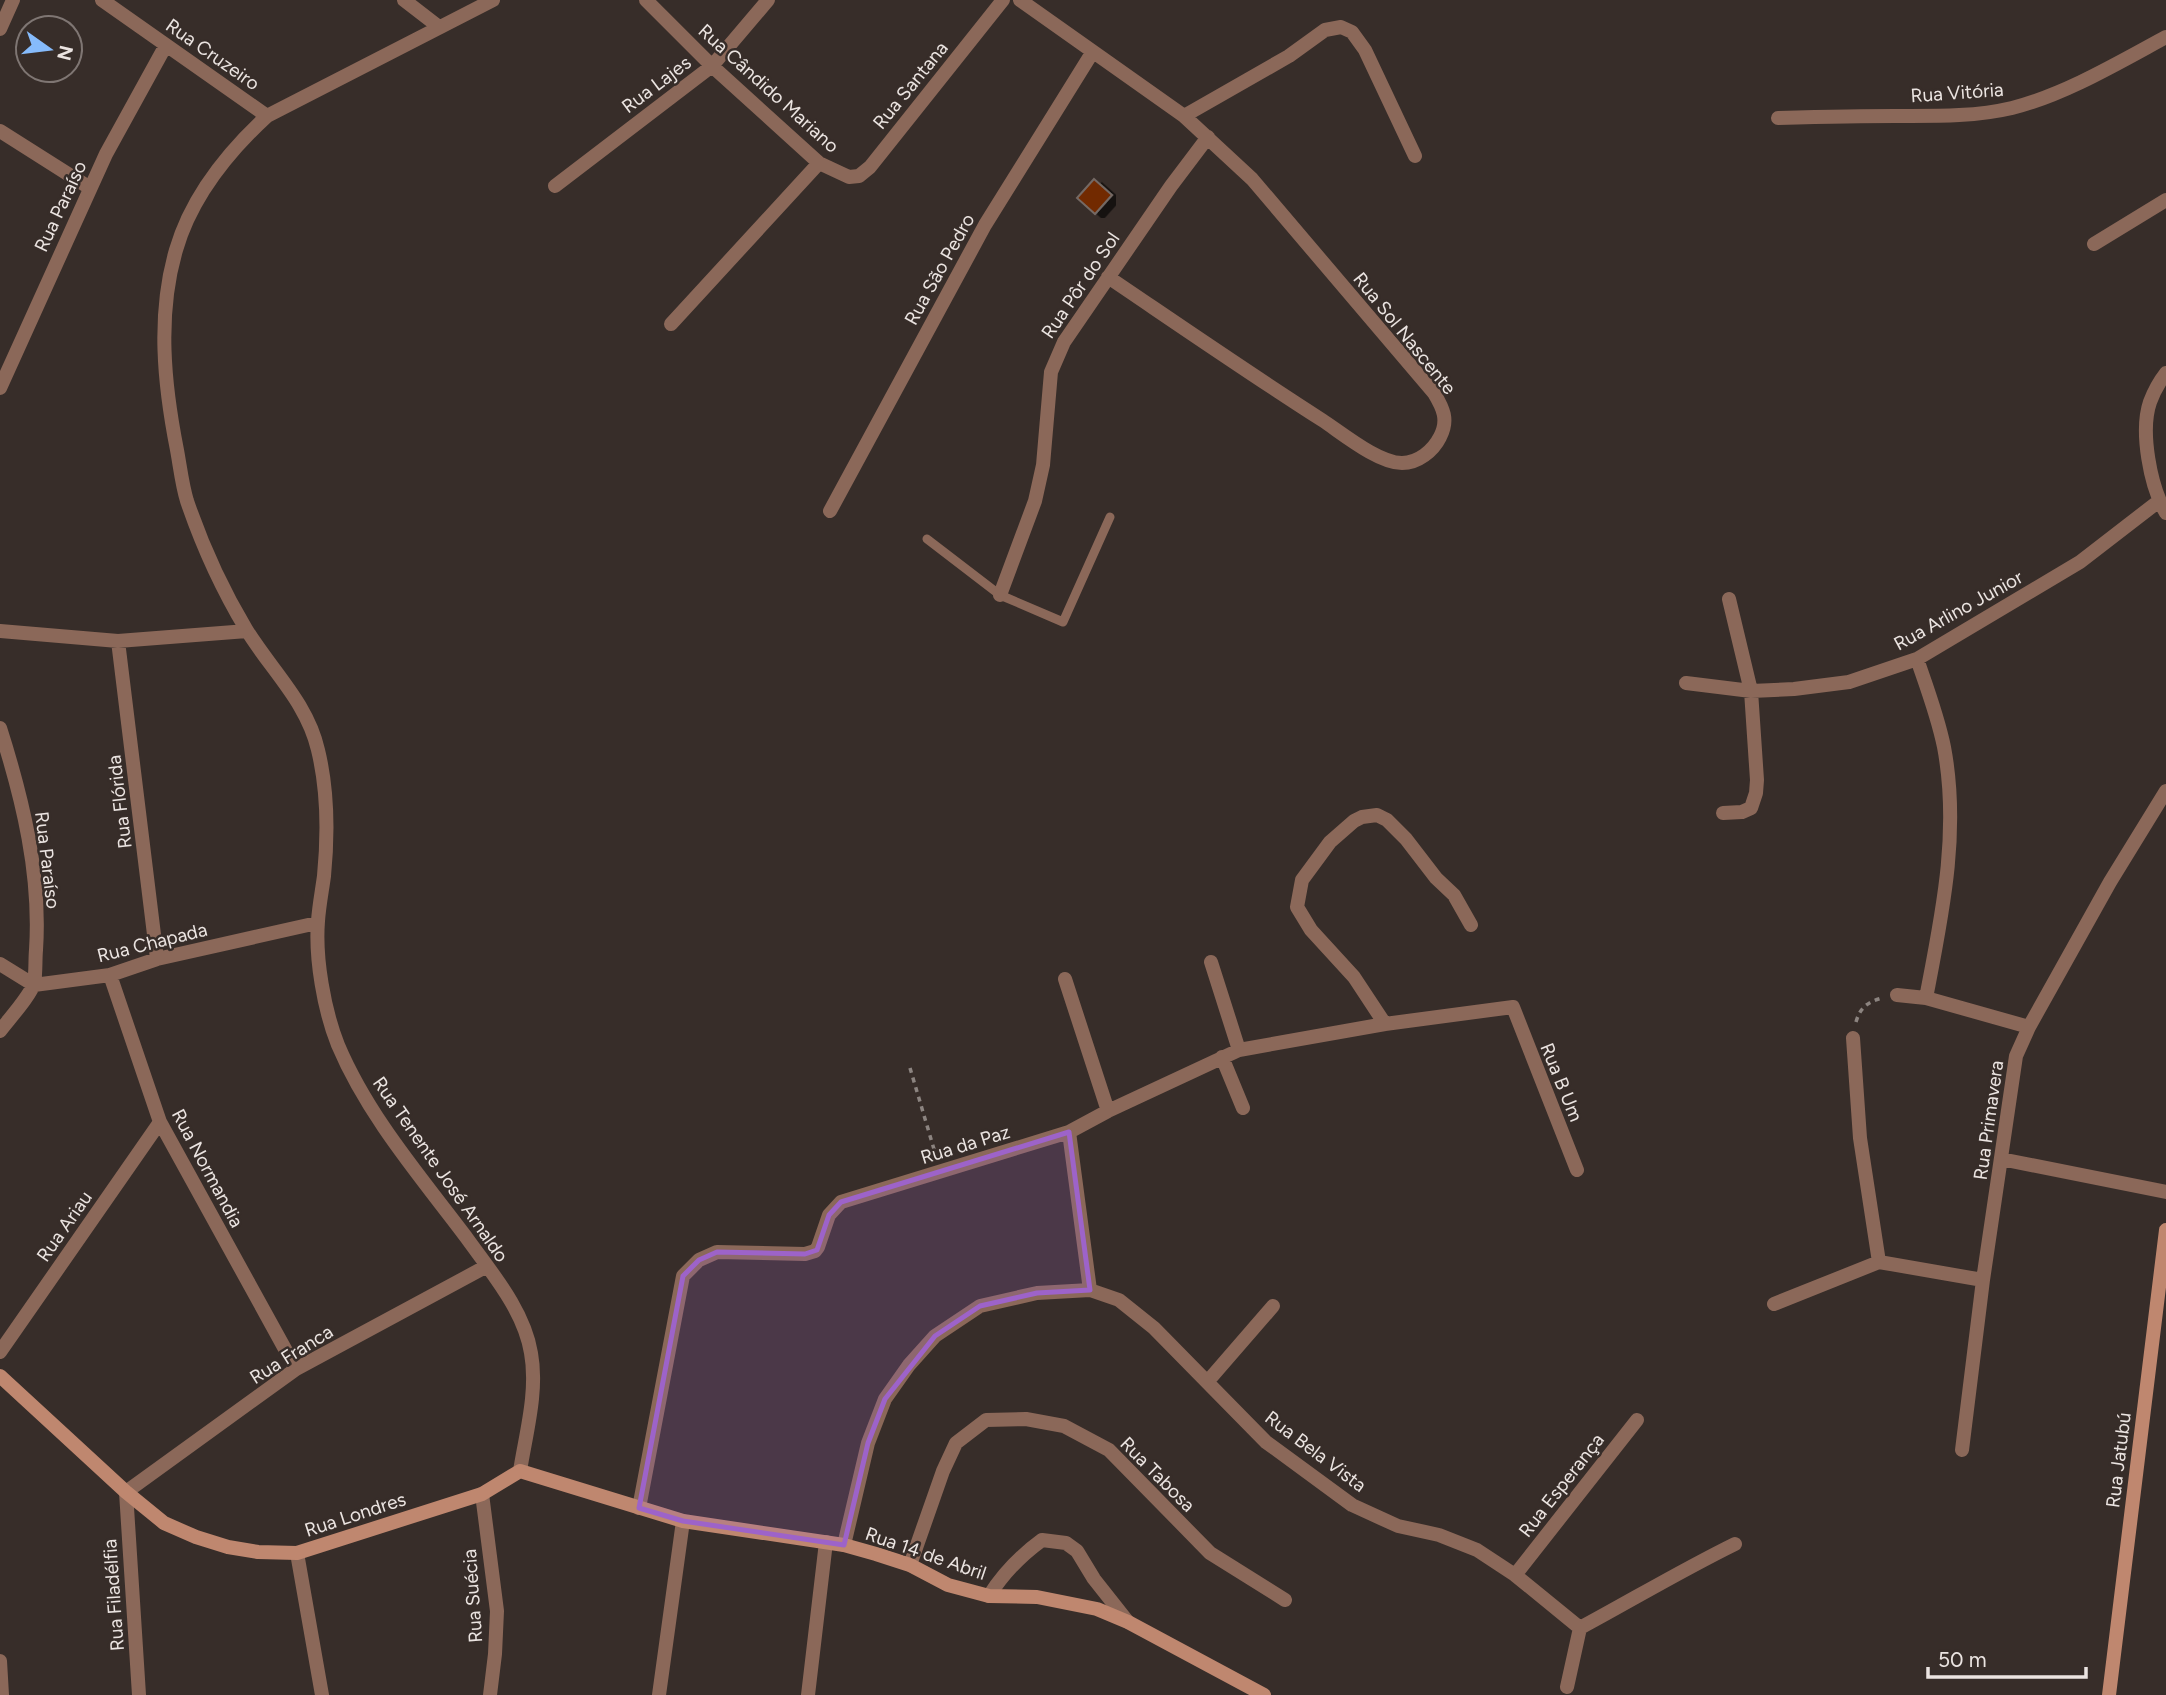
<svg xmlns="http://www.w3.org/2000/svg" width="2166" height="1695" font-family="Figtree,sans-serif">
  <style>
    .building { fill: #722900; stroke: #746964; stroke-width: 2; filter: url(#shadow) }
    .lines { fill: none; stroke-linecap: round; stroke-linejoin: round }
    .path { stroke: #8c8480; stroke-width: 3.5; stroke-dasharray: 5 5; stroke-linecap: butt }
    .lane { stroke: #8b6859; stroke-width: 9 }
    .street { stroke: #8b6859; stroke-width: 14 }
    .secondary { stroke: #bf876f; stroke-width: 14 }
    .marked { fill: #9d63c9; fill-opacity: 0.2; stroke: #9d63c9; stroke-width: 5; stroke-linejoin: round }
    .labels { text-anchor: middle; stroke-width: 5; stroke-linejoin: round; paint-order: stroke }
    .street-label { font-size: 19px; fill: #ebe4e1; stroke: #372d29 }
  </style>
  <defs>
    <filter id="shadow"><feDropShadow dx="8" dy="4.5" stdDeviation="0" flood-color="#0009"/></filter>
  </defs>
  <rect width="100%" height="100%" fill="#372d29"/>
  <path class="building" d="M1094 179 1112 195 1095 214 1077 198Z"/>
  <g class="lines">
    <path class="path" d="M1856 1022C1860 1008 1867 1002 1882 998
      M910 1068 936 1156"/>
    <path class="lane" d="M927 539 1000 595 1063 622 1110 517"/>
    <path class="street" d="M102 0 267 116
      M404 0 439 27
      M493 0 267 116C228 152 191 198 176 250 157 315 164 384 177 450 180 466 182 485 187 501 202 545 222 589 246 629 271 670 307 702 318 750 328 791 328 835 324 876 322 891 319 906 318 921 315 958 324 1010 338 1045 368 1116 420 1176 466 1237 491 1272 524 1310 531 1353 538 1391 526 1433 520 1471
      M646 0 712 66 819 163 849 177 859 176 870 167 1003 0
      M1020 0 1184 116 1252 179 1434 393C1443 408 1449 420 1440 437 1433 451 1418 463 1402 463 1378 463 1342 433 1322 420 1250 374 1179 325 1108 277
      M0 29 13 0
      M1184 116 1289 56 1325 30 1341 27 1352 32 1365 50 1415 156
      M1778 118C1817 117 1856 116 1895 116 1934 116 1974 117 2012 108 2064 95 2118 63 2166 37
      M0 131 90 188
      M555 186 712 66 768 0
      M2094 244 2166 200
      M671 324 819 163
      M2166 373C2159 382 2154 391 2150 402 2140 431 2150 486 2166 513
      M0 388 106 154 166 45
      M830 511 985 225 1092 53
      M1000 595 1035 501 1043 465 1051 372 1064 342 1171 186 1208 137
      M0 631 118 641 247 631
      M118 641 157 959
      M1917 659C1927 688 1938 717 1944 747 1960 832 1942 915 1926 998
      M1686 683 1751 691 1794 689 1849 682 1917 659 2080 562 2159 501
      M0 728C23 800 41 875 36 950 35 961 36 973 34 983 31 995 9 1019 0 1031
      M1723 813 1742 812 1751 808 1756 793 1757 780 1751 691 1729 599
      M1211 962 1239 1050
      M0 964 34 985 110 975 157 959 317 923
      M110 975 160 1122 296 1369
      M1065 979 1108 1111
      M1897 995 1926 998 2029 1027
      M1385 1024 1354 977 1311 930 1297 907 1302 880 1330 842 1354 821 1362 817 1377 815 1387 820 1406 839 1436 878 1454 895 1471 925
      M1853 1038 1860 1138 1879 1262
      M1222 1057 1243 1108
      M1069 1132 1090 1290 1119 1300 1154 1328 1266 1442 1352 1505 1398 1526 1439 1535 1477 1550 1515 1575 1580 1628 1567 1687
      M2001 1159 2166 1192
      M1774 1304 1879 1262 1983 1280
      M0 1352 160 1122
      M1208 1381 1273 1306
      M1962 1450 1983 1280 2016 1056 2029 1027 2110 882 2166 791
      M482 1494 497 1611 495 1654 490 1695
      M639 1508 683 1276 699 1260 717 1252 805 1254 815 1251 818 1247 829 1215 841 1202 1069 1132 1108 1111 1239 1050 1385 1024 1513 1007 1577 1170
      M844 1545 868 1443 885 1399 909 1365 935 1336 980 1306 1037 1293 1090 1290
      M297 1553 322 1695
      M910 1565 943 1471 956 1443 986 1420 1026 1419 1064 1426 1109 1450 1210 1553 1285 1600
      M1515 1575 1637 1420
      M989 1596C1004 1572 1020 1556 1042 1540L1066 1543 1077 1551 1094 1579 1128 1622
      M1580 1628C1632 1600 1682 1570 1735 1544
      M0 1661 2 1695
      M139 1695 126 1492 296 1369 487 1266
      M659 1695 683 1521
      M808 1695 826 1542"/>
    <path class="secondary" d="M0 1376 126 1492 164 1523 196 1537 228 1547 258 1552 297 1553 482 1494 520 1471 683 1521 844 1545 876 1554 910 1565 948 1585 989 1596 1037 1597 1097 1609 1128 1622 1264 1695
      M2109 1695 2166 1230"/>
  </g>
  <path class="marked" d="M1069 1132 1090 1290 1037 1293 980 1306 935 1336 885 1399 868 1443 844 1545 683 1521 639 1508 683 1276 699 1260 717 1252 805 1254 817 1250 829 1215 841 1202Z"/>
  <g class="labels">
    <g class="street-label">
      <text transform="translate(213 54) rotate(35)" y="7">Rua Cruzeiro</text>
      <text transform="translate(656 84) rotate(-37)" y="7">Rua Lajes</text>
      <text transform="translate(910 85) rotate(-51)" y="7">Rua Santana</text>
      <text transform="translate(769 88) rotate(42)" y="7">Rua Cândido Mariano</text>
      <text transform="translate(1957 92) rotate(-4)" y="7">Rua Vitória</text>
      <text transform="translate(60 206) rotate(-65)" y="7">Rua Paraíso</text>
      <text transform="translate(939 269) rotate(-61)" y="7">Rua São Pedro</text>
      <text transform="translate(1080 285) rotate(-56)" y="7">Rua Pôr do Sol</text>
      <text transform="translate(1405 333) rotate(51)" y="7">Rua Sol Nascente</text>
      <text transform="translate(1958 610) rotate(-29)" y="7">Rua Arlino Junior</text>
      <text transform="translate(119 802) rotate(-97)" y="7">Rua Flórida</text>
      <text transform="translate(48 860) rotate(83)" y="7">Rua Paraíso</text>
      <text transform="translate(152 942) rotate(-14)" y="7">Rua Chapada</text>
      <text transform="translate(1562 1082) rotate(68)" y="7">Rua B Um</text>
      <text transform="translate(1988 1120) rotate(-82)" y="7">Rua Primavera</text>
      <text transform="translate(965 1144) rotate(-17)" y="7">Rua da Paz</text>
      <text transform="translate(208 1168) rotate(62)" y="7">Rua Normandia</text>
      <text transform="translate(441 1169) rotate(55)" y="7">Rua Tenente José Arnaldo</text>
      <text transform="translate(64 1226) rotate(-55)" y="7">Rua Ariau</text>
      <text transform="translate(291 1354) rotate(-32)" y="7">Rua Franca</text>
      <text transform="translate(1316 1451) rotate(37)" y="7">Rua Bela Vista</text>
      <text transform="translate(2118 1460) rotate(-83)" y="7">Rua Jatubú</text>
      <text transform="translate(1158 1474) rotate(45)" y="7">Rua Tabosa</text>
      <text transform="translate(1561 1485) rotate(-52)" y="7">Rua Esperança</text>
      <text transform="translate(355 1514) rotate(-18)" y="7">Rua Londres</text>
      <text transform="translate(926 1553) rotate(19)" y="7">Rua 14 de Abril</text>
      <text transform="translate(113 1595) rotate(-94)" y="7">Rua Filadélfia</text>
      <text transform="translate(472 1596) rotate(-94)" y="7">Rua Suécia</text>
    </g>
  </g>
  <g transform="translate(49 49) rotate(104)"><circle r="33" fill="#372d29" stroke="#7f7673" stroke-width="2"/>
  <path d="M0-5L12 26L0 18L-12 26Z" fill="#86bbfb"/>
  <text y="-10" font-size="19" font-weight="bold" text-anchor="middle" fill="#ebe4e1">N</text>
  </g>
  <path d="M1928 1667v10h158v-10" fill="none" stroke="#ebe4e1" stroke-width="3.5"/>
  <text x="1938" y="1667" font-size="21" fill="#ebe4e1" stroke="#372d29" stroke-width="5" paint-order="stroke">50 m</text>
</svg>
